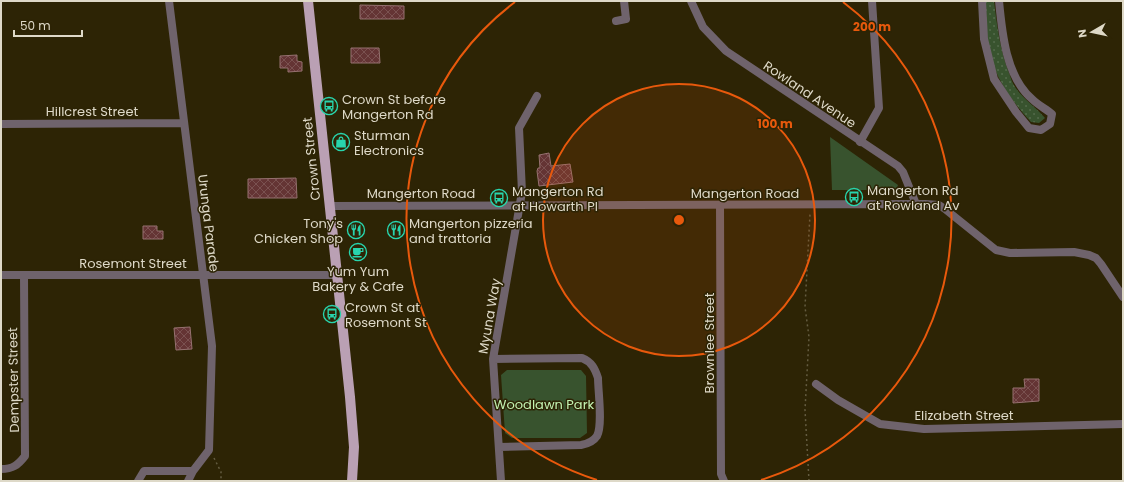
<svg xmlns="http://www.w3.org/2000/svg" width="1124" height="482" font-family="Poppins,sans-serif">
  <style>
    .green { fill: #38532e }
    .garden { fill: url(#garden-dots) }
    .building { fill: url(#building-cross-hatch); stroke: #967170 }
    .lines { fill: none; stroke-linecap: round; stroke-linejoin: round }
    .path { stroke: #645c41; stroke-width: 1.5; stroke-dasharray: 2 3; stroke-linecap: butt }
    .minor { stroke: #6f636c; stroke-width: 8 }
    .tertiary { stroke: #6f636c; stroke-width: 8 }
    .primary { stroke: #baa0b4; stroke-width: 10 }
    .ring { fill: none; stroke: #e8590c; stroke-width: 2 }
    .labels { text-anchor: middle; stroke-width: 3; stroke-linejoin: round; paint-order: stroke }
    .street-label { font-size: 13px; fill: #ded9c8; stroke: #2d2405 }
    .poi-label { font-size: 13px; fill: #ded9c8; stroke: #2d2405; text-anchor: start }
    .park-label { font-size: 13px; fill: #c3f3b2; stroke: #2d2405 }
    .centre { fill: #e8590c; stroke: #2d2405; stroke-width: 2 }
    .ring-label { font-size: 12px; text-anchor: middle; font-weight: bold; fill: #e8590c; stroke: #2d2405; stroke-width: 3; stroke-linejoin: round; paint-order: stroke }
  </style>
  <defs>
    <pattern id="garden-dots" width="8" height="8" patternUnits="userSpaceOnUse"><rect width="8" height="8" fill="#38532e"/><path d="M2 2h.1M6 6h.1" fill="none" stroke="#546b4b" stroke-width="1.8" stroke-linecap="round"/></pattern>
    <pattern id="building-cross-hatch" width="8" height="8" patternUnits="userSpaceOnUse"><rect width="8" height="8" fill="#643434"/><path d="M0 0l8 8M0 8l8-8" fill="none" stroke="#7a5150"/></pattern>
  </defs>
  <rect width="100%" height="100%" fill="#2d2405"/>
  <path class="green" d="M830 137 898 185 896 190H832Z
    M507 370H581L586 376 587 433 580 438H512L505 433 501 375Z"/>
  <path class="garden" d="M986 1H994C997 26 1000 50 1009 73 1011 78 1012 83 1015 87 1023 99 1036 107 1045 118L1039 123 1031 122C1014 104 997 81 991 57 986 40 986 18 986 1Z"/>
  <path class="building" d="M360 5 404 6V19H360Z
    M351 48H379L380 63H351Z
    M297 55V61L302 62V71L288 72V68H280V56Z
    M549 153 551 166 570 164 573 182 539 186 537 171 538 168H540L539 155Z
    M296 178 297 198H248V179Z
    M143 226H157V231H163V239H143Z
    M190 327 192 349 176 350 174 328Z
    M1024 379H1039V401L1013 403V388H1025Z"/>
  <g class="lines">
    <path class="path" d="M214 458 221 472V481
      M809 481 805 410 809 337 805 307 810 214"/>
    <path class="minor" d="M982 1 984 39 994 79 1016 112 1029 128 1041 130 1050 124 1052 114C1046 109 1038 105 1032 99 1006 77 1002 33 999 1
      M616 21 626 19 624 1
      M1 124 184 123
      M860 142 879 108 872 1
      M720 205 721 474 724 481
      M1 275H337
      M493 359 582 358C592 362 595 369 598 378 598 391 603 425 597 436 593 442 587 444 581 445L499 447
      M816 384 838 400 880 424 924 429 1123 424
      M1 469C13 469 18 465 25 456L24 275
      M138 481 144 471H193L209 450 212 346 169 1
      M188 481 193 471
      M501 481 493 359 522 192 519 128 537 96"/>
    <path class="tertiary" d="M691 1 703 27 726 51 898 166 903 172 916 204
      M329 206 925 204 939 205 945 209 996 250 1010 253 1074 252 1089 255 1096 258 1101 264 1123 297"/>
    <path class="primary" d="M308 1 350 397 354 447 352 481"/>
  </g>
  <circle cx="679" cy="220" r="136" fill="#e8590c" fill-opacity=".12"/>
  <g class="ring">
    <circle cx="679" cy="220" r="136"/>
    <path d="M597 480A273 273 0 0 1 515 2M843 2A273 273 0 0 1 761 480"/>
  </g>
  <defs>
    <g id="bus-ring" transform="scale(0.9)"><circle r="9.5" fill="#2d2405" stroke="#28d5ad" stroke-width="1.5"/><path d="M-5-6H5V4H4V6H2V4H-2V6H-4V4H-5ZM-3.5-4V0h7V-4ZM-3.5 1.2v1.5H-2V1.2ZM2 1.2v1.5H3.5V1.2Z" fill="#28d5ad"/></g>
    <g id="shop-ring" transform="scale(0.9)"><circle r="9.5" fill="#2d2405" stroke="#28d5ad" stroke-width="1.5"/><path d="M-5-2.5h2.3a2.7 3.5 0 0 1 5.4 0H5L5.5 6h-11ZM-1.5-2.5h3a1.5 2.3 0 0 0-3 0Z" fill="#28d5ad"/></g>
    <g id="restaurant-ring" transform="scale(0.9)"><circle r="9.5" fill="#2d2405" stroke="#28d5ad" stroke-width="1.5"/><path d="M-5-6h1v4h1v-4h1v4h1v-4h1v5L-1.5 .5V6h-2V.5L-5-1ZM5-6V6H3V1.5H1.5Q1.5-4 5-6Z" fill="#28d5ad"/></g>
    <g id="cafe-ring" transform="scale(0.9)"><circle r="9.5" fill="#2d2405" stroke="#28d5ad" stroke-width="1.5"/><path d="M-5.5-4.5H6V0H3Q3 3.5 0 3.5H-2.5Q-5.5 3.5-5.5 0ZM3-3.2v2h1.7v-2ZM-6 4.5H4V6H-6Z" fill="#28d5ad"/></g>
  </defs>
  <g fill-rule="evenodd">
    <use href="#bus-ring" x="329" y="106"/>
    <use href="#shop-ring" x="341" y="142"/>
    <use href="#bus-ring" x="854" y="197"/>
    <use href="#bus-ring" x="499" y="198"/>
    <use href="#restaurant-ring" x="356" y="230"/>
    <use href="#restaurant-ring" x="396" y="230"/>
    <use href="#cafe-ring" x="358" y="252"/>
    <use href="#bus-ring" x="332" y="314"/>
  </g>
  <g class="labels">
    <g class="street-label">
      <text transform="translate(810 94) rotate(34)" y="5">Rowland Avenue</text>
      <text x="92" y="116">Hillcrest Street</text>
      <text transform="translate(311 159) rotate(-96)" y="5">Crown Street</text>
      <text x="421" y="198">Mangerton Road</text>
      <text x="745" y="198">Mangerton Road</text>
      <text transform="translate(209 223) rotate(83)" y="5">Urunga Parade</text>
      <text x="133" y="268">Rosemont Street</text>
      <text transform="translate(489 316) rotate(-80)" y="5">Myuna Way</text>
      <text transform="translate(709 343) rotate(-90)" y="5">Brownlee Street</text>
      <text transform="translate(13 380) rotate(-91)" y="5">Dempster Street</text>
      <text x="964" y="420">Elizabeth Street</text>
    </g>
    <g class="poi-label">
      <text x="342" y="104">Crown St before<tspan x="342" dy="15">Mangerton Rd</tspan></text>
      <text x="354" y="140">Sturman<tspan x="354" dy="15">Electronics</tspan></text>
      <text x="867" y="195">Mangerton Rd<tspan x="867" dy="15">at Rowland Av</tspan></text>
      <text x="512" y="196">Mangerton Rd<tspan x="512" dy="15">at Howarth Pl</tspan></text>
      <text x="343" y="228" text-anchor="end">Tony's<tspan x="343" dy="15">Chicken Shop</tspan></text>
      <text x="409" y="228">Mangerton pizzeria<tspan x="409" dy="15">and trattoria</tspan></text>
      <text x="358" y="276" text-anchor="middle">Yum Yum<tspan x="358" dy="15">Bakery &amp; Cafe</tspan></text>
      <text x="345" y="312">Crown St at<tspan x="345" dy="15">Rosemont St</tspan></text>
    </g>
    <g class="park-label">
      <text x="544" y="409">Woodlawn Park</text>
    </g>
  </g>
  <circle cx="679" cy="220" r="6" class="centre"/>
  <g class="ring-label">
    <text x="872" y="31">200 m</text>
    <text x="775" y="128">100 m</text>
  </g>
  <rect width="1124" height="482" fill="none" stroke="#ded9c8" stroke-width="4"/>
  <g transform="translate(1092 32) rotate(261)" stroke="#2d2405" stroke-width="3" paint-order="stroke">
  <path d="M0-3L7 15L0 10L-7 15Z" fill="#ded9c8"/>
  <text y="-6" font-size="11" font-weight="bold" text-anchor="middle" fill="#ded9c8">N</text>
  </g>
  <path d="M14 30v6h68v-6" fill="none" stroke="#ded9c8" stroke-width="2"/>
  <text x="20" y="30" font-size="12" fill="#ded9c8" stroke="#2d2405" stroke-width="3" paint-order="stroke">50 m</text>
</svg>
